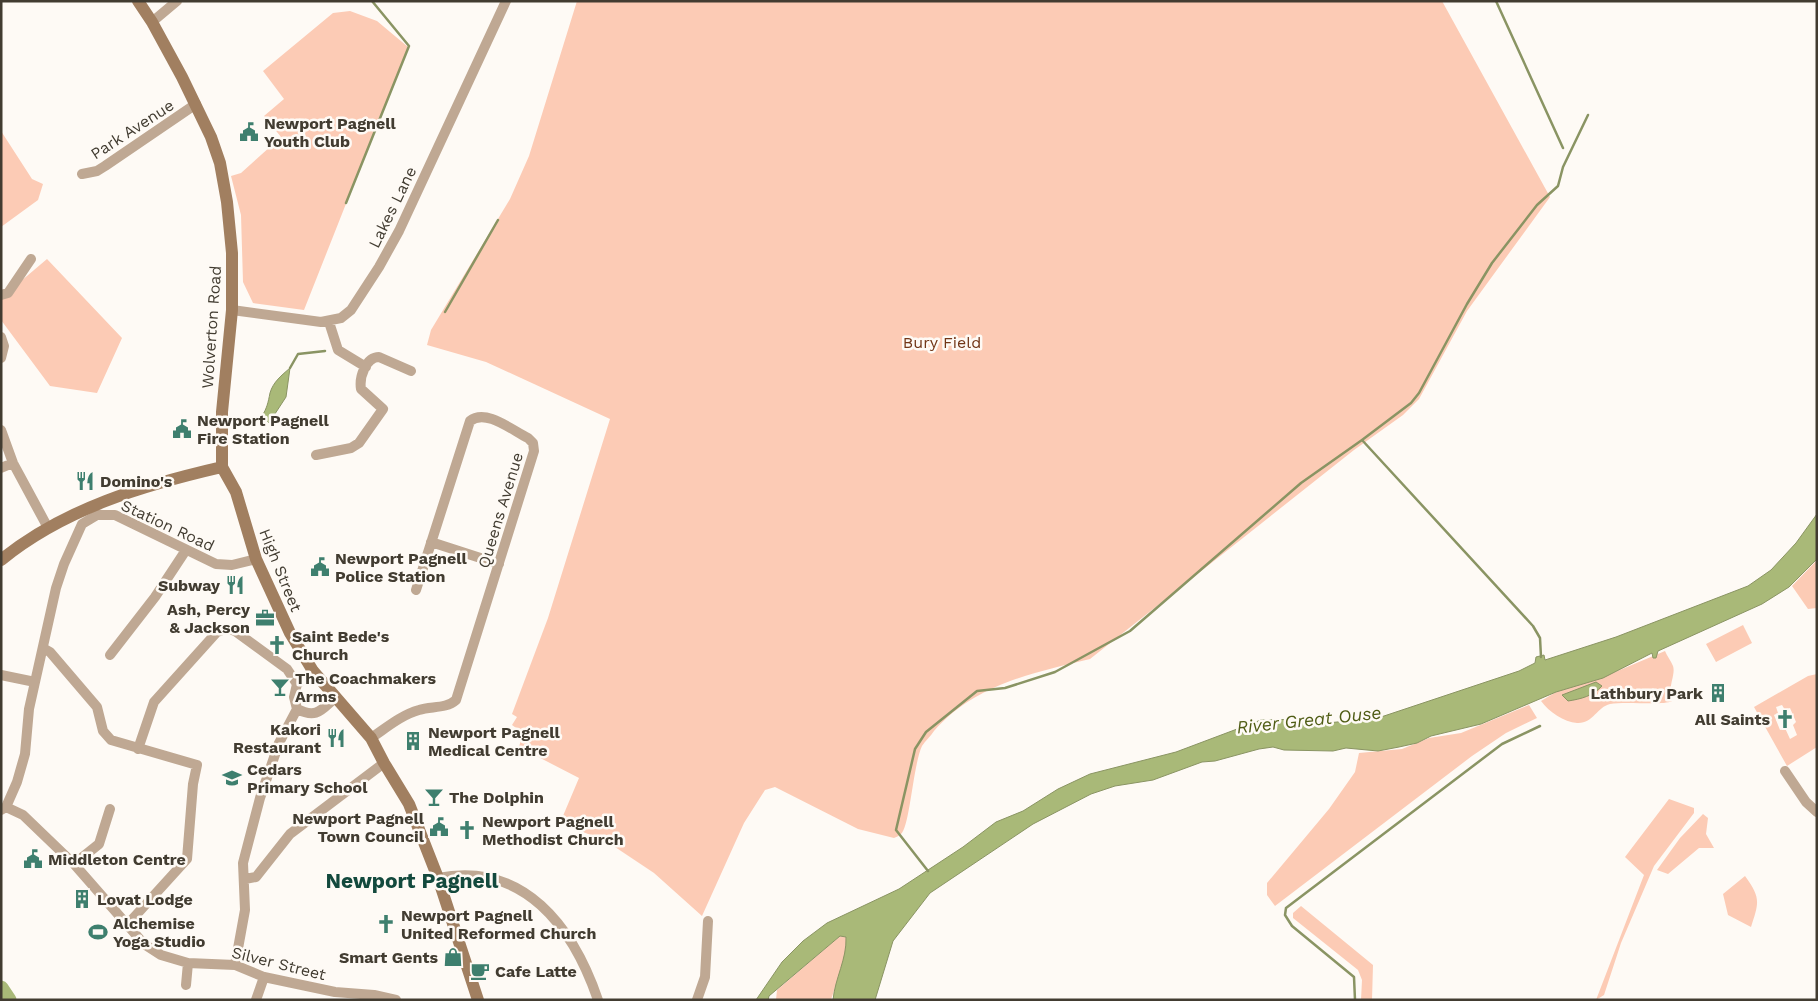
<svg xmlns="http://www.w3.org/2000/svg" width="1818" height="1001" font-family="'Work Sans',sans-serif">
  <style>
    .green { fill: #fccbb5; fill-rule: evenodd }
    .water { fill: #a9b978; stroke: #8a9463 }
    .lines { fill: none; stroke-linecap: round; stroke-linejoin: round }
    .stream { stroke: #8a9463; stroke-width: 2.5 }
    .river { stroke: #a9b978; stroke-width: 15 }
    .street { stroke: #bfa893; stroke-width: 10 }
    .secondary { stroke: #a17f60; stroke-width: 12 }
    .labels { text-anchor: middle; stroke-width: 5; stroke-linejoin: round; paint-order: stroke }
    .poi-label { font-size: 16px; font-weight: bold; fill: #423c31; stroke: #fefaf5; text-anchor: start }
    .street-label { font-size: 16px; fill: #423c31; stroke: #fefaf5 }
    .park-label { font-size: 16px; fill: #723617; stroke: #fefaf5 }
    .water-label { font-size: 18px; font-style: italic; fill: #4f5c14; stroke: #fefaf5 }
    .district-label { font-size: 21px; font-weight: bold; fill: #13493d; stroke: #fefaf5 }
  </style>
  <rect width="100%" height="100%" fill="#fefaf5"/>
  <path class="green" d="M577 1H1442L1550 197 1467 311 1419 399 1403 415 1354 450 1090 659C1033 673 975 684 934 731 931 736 925 741 922 746 913 765 910 826 901 834 899 836 896 837 894 838L858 829 775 787 765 790 744 823 702 916 654 873 606 841 560 823 579 778 519 747 523 733 512 725 517 717 512 714 548 618 610 419 486 362 427 345 431 330 510 199 529 156Z
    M350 11 377 21 408 47 304 310 253 303 243 282 241 215 231 176 241 173 281 137 264 116 284 99 263 71 333 13Z
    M1 131 32 179 43 184 38 200 1 227Z
    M47 259 122 338 97 393 50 386 1 320V298Z
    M1817 560V608L1808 609 1792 586Z
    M1743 625 1752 643 1716 662 1706 644Z
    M1665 651C1667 656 1671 661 1673 666 1676 675 1667 687 1672 701 1662 706 1627 701 1610 704 1597 707 1593 724 1577 723 1564 722 1549 712 1541 701L1556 692 1601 678Z
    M1817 674V747L1787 766 1754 707 1808 676ZM1782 705 1785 710 1790 708 1796 722 1793 725 1797 735 1790 739 1785 728 1780 730 1774 715 1778 713 1776 707Z
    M1529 705 1537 718 1506 733 1472 756 1275 906 1267 895V883L1329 809 1355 772 1359 753 1402 749 1429 738 1461 733Z
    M1669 799 1694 808V813L1654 866 1621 943 1604 995 1596 1000 1644 875 1625 857Z
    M1703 814 1708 818 1706 834 1714 848H1699L1668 874 1657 870 1680 838Z
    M1745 876C1761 898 1759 902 1751 927L1728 915 1723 894Z
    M1301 906 1373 965 1372 1000H1361L1362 980 1358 970 1293 918V913Z
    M840 936 846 937 847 949 831 1000H776L777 990Z"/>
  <path class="water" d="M290 368 286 397 269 423 262 416C267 408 268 403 270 393 273 382 282 375 290 368Z
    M1817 514V559L1789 587 1762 604 1658 651 1656 658H1653L1652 653 1603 678 1556 692 1481 724 1431 736 1417 743 1399 747 1378 751 1346 748 1333 751 1284 750 1273 747 1259 749 1215 761 1202 762 1153 780 1115 786 1091 794 1033 824 930 893 893 941 875 1000H833C835 978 847 959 846 937L840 936 769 996 768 1000H756L782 962 803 941 827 923 899 889 963 847 996 822 1023 811 1058 789 1090 774 1176 752 1261 720 1308 719 1327 723 1378 718 1519 671 1535 663 1536 657 1544 655 1545 660 1616 637 1748 586 1771 570 1796 543Z
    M1596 682 1602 686C1593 696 1581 699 1568 701L1562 695Z"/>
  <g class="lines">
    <path class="stream" d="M1496 1 1563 148
      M346 203 409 46 372 1
      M445 312 498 220
      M290 368 298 354 325 351
      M1541 657 1540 638 1533 626 1362 440 1411 403 1419 393 1467 304 1492 263 1537 205 1558 186 1563 167 1588 115
      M928 871 896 830 915 749 926 732 977 691 1005 688 1055 672 1130 631 1301 483 1362 440
      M1355 1000 1354 977 1292 926 1285 915 1286 908 1502 744 1540 726"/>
    <path class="river" d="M1 988 9 1000"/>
    <path class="street" d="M152 22 177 1
      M82 174 97 171 105 166 196 104
      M1 295 8 293 31 259
      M232 310 321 322 341 318 351 310 379 267 399 231 506 1
      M329 322 338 350 366 367
      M1 337 4 346 1 358
      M1 430 13 463 47 526
      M316 455 351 448 359 443 383 409 361 389C359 377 366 357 379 357L411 371
      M1 468 13 463
      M431 542 499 564
      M43 648 50 652 97 707 103 731 111 740 197 765 193 784 187 859 127 925
      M110 655 155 597 186 550
      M1 675 35 682
      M297 709C317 719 321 710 336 697
      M371 738C386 728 401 715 419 710 431 706 446 709 456 700L534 451 533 443 528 438C513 431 486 408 470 421L416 590
      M138 749 154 702 217 632 227 628 235 631 287 669 297 684
      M1785 771 1806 802 1817 812
      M6 807 23 815 74 864 144 944 161 955 188 963 235 965 264 977 335 992 374 995 396 1000
      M1 810 6 807 17 782 25 754 29 709 56 588 64 564 82 524 97 515H115L216 564 232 565 256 559
      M74 864 99 844 110 809
      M438 878C524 861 573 927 598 1000
      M245 879 256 877 290 834 384 763
      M235 965 245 910 243 863 260 798 279 743 297 709 294 697 297 684 313 671
      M186 985 188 963
      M256 1000 264 977
      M697 1000 705 977 708 921"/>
    <path class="secondary" d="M138 1 152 22 182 77 211 137 220 163 227 202 232 253V310L222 412V467L236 492 256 559 290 633 313 671 371 738 384 763 409 804 438 878 478 1000
      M1 560C65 508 144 485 222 467"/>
  </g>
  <defs>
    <g id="civic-bare" transform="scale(1.5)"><path d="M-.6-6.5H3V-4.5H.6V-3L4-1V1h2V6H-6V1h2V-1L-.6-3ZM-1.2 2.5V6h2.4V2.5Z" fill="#3e7f6e" stroke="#fefaf5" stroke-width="2.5" paint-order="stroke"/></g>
    <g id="restaurant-bare" transform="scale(1.5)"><path d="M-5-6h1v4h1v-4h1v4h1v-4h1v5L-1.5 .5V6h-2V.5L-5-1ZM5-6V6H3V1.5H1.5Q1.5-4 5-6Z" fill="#3e7f6e" stroke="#fefaf5" stroke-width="2.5" paint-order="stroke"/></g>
    <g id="office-bare" transform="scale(1.5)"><path d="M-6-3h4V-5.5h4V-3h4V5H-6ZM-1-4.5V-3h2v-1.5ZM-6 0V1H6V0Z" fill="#3e7f6e" stroke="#fefaf5" stroke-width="2.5" paint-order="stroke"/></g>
    <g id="church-bare" transform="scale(1.5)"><path d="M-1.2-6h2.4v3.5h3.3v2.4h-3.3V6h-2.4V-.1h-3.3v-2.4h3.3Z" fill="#3e7f6e" stroke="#fefaf5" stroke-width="2.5" paint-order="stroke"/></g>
    <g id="bar-bare" transform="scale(1.5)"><path d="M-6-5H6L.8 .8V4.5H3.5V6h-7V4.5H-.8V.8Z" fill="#3e7f6e" stroke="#fefaf5" stroke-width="2.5" paint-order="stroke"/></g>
    <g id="building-bare" transform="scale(1.5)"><path d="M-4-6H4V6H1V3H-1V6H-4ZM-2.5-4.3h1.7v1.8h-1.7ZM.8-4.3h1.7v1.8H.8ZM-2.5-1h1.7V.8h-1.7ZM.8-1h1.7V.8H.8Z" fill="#3e7f6e" stroke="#fefaf5" stroke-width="2.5" paint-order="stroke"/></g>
    <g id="school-bare" transform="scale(1.5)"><path d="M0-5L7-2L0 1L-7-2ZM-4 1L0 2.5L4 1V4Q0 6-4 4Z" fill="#3e7f6e" stroke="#fefaf5" stroke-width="2.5" paint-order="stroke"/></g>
    <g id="stadium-bare" transform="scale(1.5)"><path d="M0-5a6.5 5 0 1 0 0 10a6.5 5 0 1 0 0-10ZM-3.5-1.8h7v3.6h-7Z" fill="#3e7f6e" stroke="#fefaf5" stroke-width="2.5" paint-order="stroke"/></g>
    <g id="shop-bare" transform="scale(1.5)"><path d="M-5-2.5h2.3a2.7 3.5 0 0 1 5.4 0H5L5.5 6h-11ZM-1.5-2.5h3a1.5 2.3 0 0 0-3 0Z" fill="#3e7f6e" stroke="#fefaf5" stroke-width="2.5" paint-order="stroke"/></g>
    <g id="cafe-bare" transform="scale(1.5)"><path d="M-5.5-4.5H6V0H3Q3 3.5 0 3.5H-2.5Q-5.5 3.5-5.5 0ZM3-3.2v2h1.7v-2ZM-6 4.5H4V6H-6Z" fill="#3e7f6e" stroke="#fefaf5" stroke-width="2.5" paint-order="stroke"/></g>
  </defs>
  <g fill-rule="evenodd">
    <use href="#civic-bare" x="249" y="132"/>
    <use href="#civic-bare" x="182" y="429"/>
    <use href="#restaurant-bare" x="85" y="481"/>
    <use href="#civic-bare" x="320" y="567"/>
    <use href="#restaurant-bare" x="235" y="585"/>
    <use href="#office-bare" x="265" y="618"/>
    <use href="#church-bare" x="277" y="645"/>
    <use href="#bar-bare" x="280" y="687"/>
    <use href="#building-bare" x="1718" y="693"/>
    <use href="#church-bare" x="1785" y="719"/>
    <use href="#restaurant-bare" x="336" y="738"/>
    <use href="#building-bare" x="413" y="741"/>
    <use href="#school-bare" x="232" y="778"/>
    <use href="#bar-bare" x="434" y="797"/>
    <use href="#civic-bare" x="439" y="827"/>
    <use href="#church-bare" x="467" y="830"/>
    <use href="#civic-bare" x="33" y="859"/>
    <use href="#building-bare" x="82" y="899"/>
    <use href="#church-bare" x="386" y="924"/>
    <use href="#stadium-bare" x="98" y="932"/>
    <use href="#shop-bare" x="453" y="957"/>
    <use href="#cafe-bare" x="480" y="971"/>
  </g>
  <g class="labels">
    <g class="poi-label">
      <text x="264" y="129">Newport Pagnell<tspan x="264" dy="18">Youth Club</tspan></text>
      <text x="197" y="426">Newport Pagnell<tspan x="197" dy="18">Fire Station</tspan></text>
      <text x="100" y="487">Domino's</text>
      <text x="335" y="564">Newport Pagnell<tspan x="335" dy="18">Police Station</tspan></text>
      <text x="220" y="591" text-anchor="end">Subway</text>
      <text x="250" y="615" text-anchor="end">Ash, Percy<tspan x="250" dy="18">&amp; Jackson</tspan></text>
      <text x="292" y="642">Saint Bede's<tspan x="292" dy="18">Church</tspan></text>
      <text x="295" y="684">The Coachmakers<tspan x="295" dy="18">Arms</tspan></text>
      <text x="1703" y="699" text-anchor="end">Lathbury Park</text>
      <text x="1770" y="725" text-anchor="end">All Saints</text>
      <text x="321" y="735" text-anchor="end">Kakori<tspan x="321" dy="18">Restaurant</tspan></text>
      <text x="428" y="738">Newport Pagnell<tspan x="428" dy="18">Medical Centre</tspan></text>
      <text x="247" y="775">Cedars<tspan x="247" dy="18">Primary School</tspan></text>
      <text x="449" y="803">The Dolphin</text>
      <text x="424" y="824" text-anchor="end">Newport Pagnell<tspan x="424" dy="18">Town Council</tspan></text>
      <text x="482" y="827">Newport Pagnell<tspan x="482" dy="18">Methodist Church</tspan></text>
      <text x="48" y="865">Middleton Centre</text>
      <text x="97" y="905">Lovat Lodge</text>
      <text x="401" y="921">Newport Pagnell<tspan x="401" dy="18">United Reformed Church</tspan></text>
      <text x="113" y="929">Alchemise<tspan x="113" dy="18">Yoga Studio</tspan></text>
      <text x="438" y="963" text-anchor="end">Smart Gents</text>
      <text x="495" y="977">Cafe Latte</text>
    </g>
    <g class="street-label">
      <text transform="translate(132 129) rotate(-33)" y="6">Park Avenue</text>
      <text transform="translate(392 207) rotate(-64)" y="6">Lakes Lane</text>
      <text transform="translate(211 327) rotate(-86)" y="6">Wolverton Road</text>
      <text transform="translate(500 510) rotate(-73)" y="6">Queens Avenue</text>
      <text transform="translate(168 525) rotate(25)" y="6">Station Road</text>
      <text transform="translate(281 570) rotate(68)" y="6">High Street</text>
      <text transform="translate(279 963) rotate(14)" y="6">Silver Street</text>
    </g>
    <g class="park-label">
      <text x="942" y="348">Bury Field</text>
    </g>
    <g class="water-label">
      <text transform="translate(1309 720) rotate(-6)" y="6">River Great Ouse</text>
    </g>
    <g class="district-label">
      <text x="412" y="888">Newport Pagnell</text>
    </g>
  </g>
  <rect width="1818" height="1001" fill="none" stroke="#423c31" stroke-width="5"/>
</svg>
